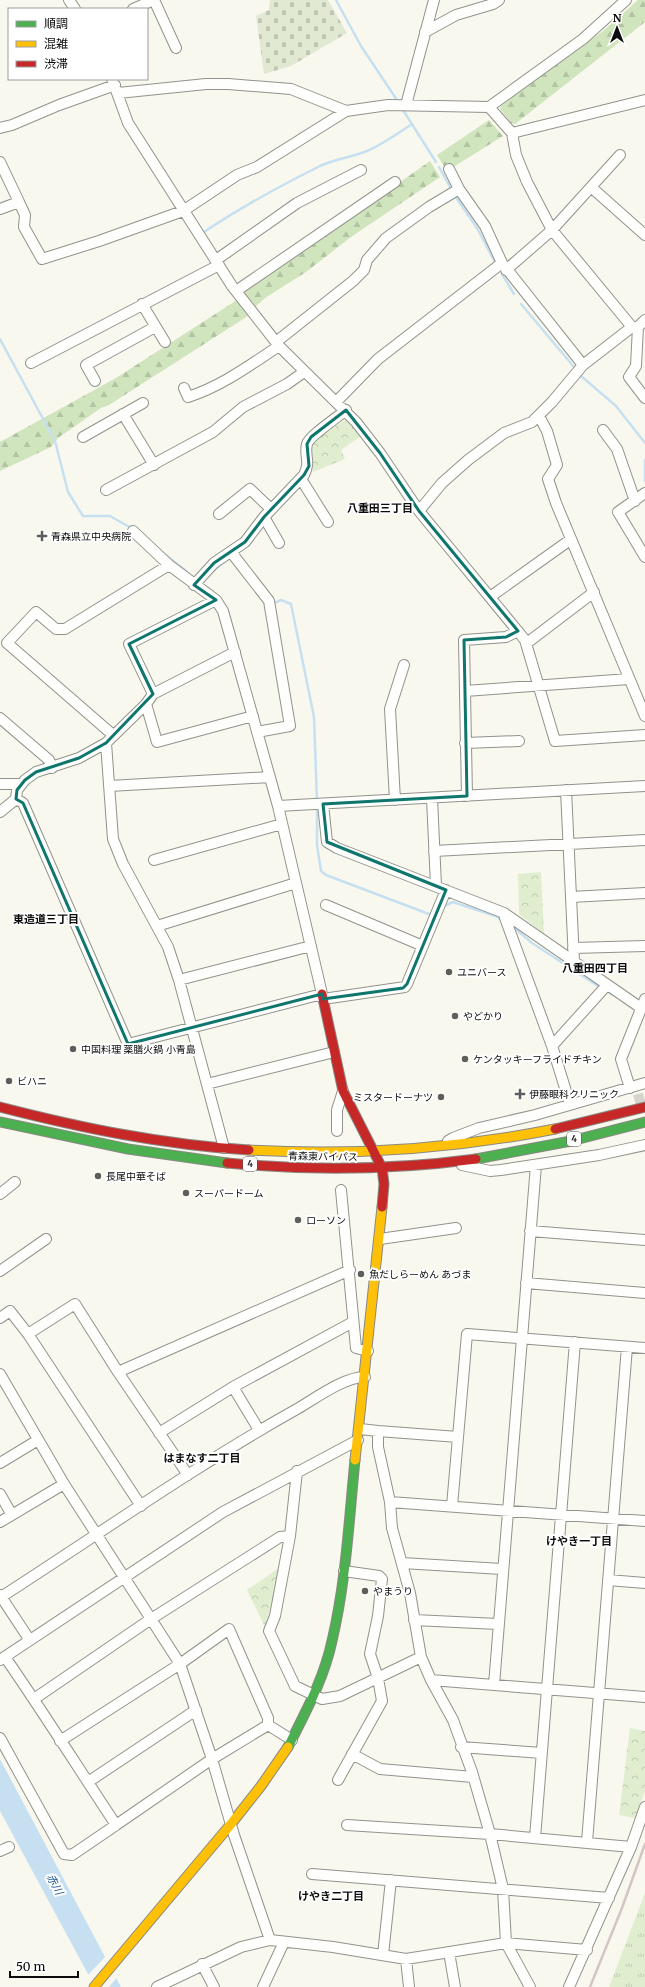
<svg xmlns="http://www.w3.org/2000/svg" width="645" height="1987" font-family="Merriweather,'Noto Sans JP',serif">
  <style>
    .grass { fill: url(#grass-tufts) }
    .forest { fill: url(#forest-firs) }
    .cemetery { fill: url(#cemetery-stones) }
    .park { fill: url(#park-crowns) }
    .water { fill: #c7e0f1 }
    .pier { fill: #f9f8ee }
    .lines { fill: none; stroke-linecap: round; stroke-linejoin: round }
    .stream { stroke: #c7e0f1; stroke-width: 2.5 }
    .street-tunnel { stroke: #d5d4cc; stroke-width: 10; stroke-dasharray: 10 5; stroke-linecap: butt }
    .street-casing { stroke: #92928d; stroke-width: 12 }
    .fast-casing { stroke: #898884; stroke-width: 11 }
    .slow-casing { stroke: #898884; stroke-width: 11 }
    .jam-casing { stroke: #898884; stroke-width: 11 }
    .street { stroke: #fefefc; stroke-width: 10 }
    .fast { stroke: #4caf50; stroke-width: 9 }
    .slow { stroke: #ffc107; stroke-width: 9 }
    .jam { stroke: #c62828; stroke-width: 9 }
    .rail { stroke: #d4c5c4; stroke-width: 2.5 }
    .marked { fill: none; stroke: #0f766e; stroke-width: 3; stroke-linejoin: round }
    .poi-dot { fill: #5e5e5a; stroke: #fff; stroke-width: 1.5 }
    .labels { text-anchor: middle; stroke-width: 4; stroke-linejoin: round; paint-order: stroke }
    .shield { fill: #fff; stroke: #545454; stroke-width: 1 }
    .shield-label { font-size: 9px; font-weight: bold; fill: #0b0b0b }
    .poi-label { font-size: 10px; fill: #0b0b0b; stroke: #fff; text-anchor: start }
    .street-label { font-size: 10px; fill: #0b0b0b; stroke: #fff }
    .neighbourhood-label { font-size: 11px; font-weight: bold; fill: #0b0b0b; stroke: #fff }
    .water-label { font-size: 11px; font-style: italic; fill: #1c5795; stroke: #fff }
  </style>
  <defs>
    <pattern id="grass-tufts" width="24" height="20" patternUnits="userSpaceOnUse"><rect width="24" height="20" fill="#e0eecf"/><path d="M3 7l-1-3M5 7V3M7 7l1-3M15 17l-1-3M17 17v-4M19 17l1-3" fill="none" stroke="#bfcbb0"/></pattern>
    <pattern id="forest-firs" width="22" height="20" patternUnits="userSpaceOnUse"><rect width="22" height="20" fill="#d0e5be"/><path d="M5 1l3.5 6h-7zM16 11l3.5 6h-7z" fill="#b1c3a2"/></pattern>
    <pattern id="cemetery-stones" width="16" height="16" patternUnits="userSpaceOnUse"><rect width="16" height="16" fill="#e2e9d3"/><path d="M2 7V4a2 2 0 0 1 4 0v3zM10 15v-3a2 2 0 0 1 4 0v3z" fill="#c1c6b4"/></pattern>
    <pattern id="park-crowns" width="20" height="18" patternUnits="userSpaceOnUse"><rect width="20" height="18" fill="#e0eecf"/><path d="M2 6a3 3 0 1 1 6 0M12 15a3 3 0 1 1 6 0" fill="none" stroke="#bfcbb0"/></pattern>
  </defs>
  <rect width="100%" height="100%" fill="#f9f8ee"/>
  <path class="grass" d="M645 1893V1987H609Z"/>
  <path class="forest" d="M638 0H645V22L515 124 511 123 500 109 501 106 603 31Z
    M489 120 503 136 447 171 437 155Z
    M430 161 440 177 351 237 306 272 265 298 254 308 243 293Z
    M237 300 248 316 109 405 101 408 58 438 51 447 0 471V442L116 378Z"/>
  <path class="cemetery" d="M270 0H328L347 33 291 66 264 74 256 16 269 10Z"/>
  <path class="park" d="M348 418 361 436 341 450 345 459 313 472 312 452 314 441Z
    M541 872 544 934 519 914 518 874Z
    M279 1568 274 1596 265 1627 247 1590Z
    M630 1728 645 1731V1791L635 1818 619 1815Z"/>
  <path class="water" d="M0 1759 121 1987H95L0 1811Z"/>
  <path class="pier" d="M107 1955 118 1976 109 1987H93L87 1976Z"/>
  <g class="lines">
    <path class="stream" d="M336 0 361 46 397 100
      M403 110 436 162
      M439 167 450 187
      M455 196 477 228 495 262
      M204 232C241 207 280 186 320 166 335 159 352 157 367 151 383 144 397 134 412 124
      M502 274 514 294
      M521 304 574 367
      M0 339 55 441 68 492 83 516H110L133 529
      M581 376 616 406 645 443
      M645 460V481
      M162 552 186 571
      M211 573 224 562
      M272 604 281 600 291 604 314 717 317 802
      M317 807V845L321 871 326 875 429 914 434 911
      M442 907 453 902 495 916 502 920
      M512 926 532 943 601 988
      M605 991 617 997"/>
    <path class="street-tunnel" d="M638 1094 643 1112"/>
    <g class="street-casing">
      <path id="street" d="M69 0 75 9
        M154 0 176 48
        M133 9 154 0
        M425 32 456 15 493 4 499 0
        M112 79 128 123 232 286 279 346 356 422 380 453 419 511 525 640 555 741 645 735
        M118 93 206 84H228L291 89 346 111 388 105 489 107 583 39 626 0
        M406 105 434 0
        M489 107 512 133 516 155 527 182 552 230 632 327
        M0 128 12 125 59 105 115 85
        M512 133 645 100
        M0 162 19 202
        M449 169 459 189 485 226 502 263 583 365
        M591 187 645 235
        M0 209 19 202 25 215 24 227 42 259 99 241 183 211 237 175 257 167 346 111
        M216 260 297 203 361 170
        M506 270 552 230 620 155
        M236 291 395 182
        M142 304 165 342
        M638 327 636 366 629 377 645 398
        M276 342 353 281 364 270 367 260 386 238 429 207 459 189
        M31 363 219 265
        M95 381 86 365 155 327
        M184 388 188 397C222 386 250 365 279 346
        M337 401 378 359 502 263
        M123 414 154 465
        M539 416 547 431 557 465 548 479 556 503 645 716
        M603 430 617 449 635 501
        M83 437 143 403
        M301 479 328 522
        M106 490 213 432 243 407 287 384 304 372
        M645 493 618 512 645 557
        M419 511 442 483 468 460 504 433 532 422 552 402 583 365 632 327H638L645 320
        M219 514 250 489 271 509
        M264 517 279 543
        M231 552 269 601 290 726 257 732
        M194 585 214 563 245 542 264 517 304 475C311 461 304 456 307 444 309 436 338 417 346 410
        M490 597 570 540
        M527 643 594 592
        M465 691 629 679
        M153 694 129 644 216 600
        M146 704 157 742 253 716
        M0 718 49 760 52 768
        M113 735 7 643 36 612 56 629H65L169 565
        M106 743 113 839 123 864 168 947 179 980 224 1148
        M465 743 519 741
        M0 784H21
        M109 786 270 777
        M566 790 574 961
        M467 796 464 640 506 637 518 631
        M432 798 436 886
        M16 799 23 803 128 1044 322 994 278 806 223 611 216 600 169 565 133 531
        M395 800 390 709 404 665
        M323 804 327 842 337 848 504 913 641 1008
        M278 806 645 786
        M0 812 16 799 17 790 25 780 36 772 79 758 106 743 146 704 153 694 235 652
        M434 851 645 840
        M154 860 282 824
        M571 897 645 893
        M326 905 423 946
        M504 913 505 918 552 1046 570 1104
        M157 926 296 883
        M573 948 645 946
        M179 980 311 946
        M323 999 405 987 407 984 446 890
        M552 1046 607 985
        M207 1084 334 1052
        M630 1088 621 1059 645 999
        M337 1131V1110L343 1091
        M448 1141 453 1138 479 1128 535 1115 645 1083
        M462 1165 490 1171 501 1170 599 1155 645 1145
        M341 1190 356 1348 368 1351
        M0 1194 15 1182
        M530 1231 645 1240
        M380 1239 456 1228
        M0 1271 46 1239
        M526 1283 645 1293
        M0 1318 10 1311 28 1334 75 1304 118 1372 188 1475
        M28 1334 141 1506
        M118 1372 350 1270
        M0 1374 64 1484 180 1664 212 1759 234 1835 270 1940
        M233 1387 259 1430
        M360 1429 378 1431V1447L390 1502 392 1528 410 1593 421 1657 431 1680 453 1720 472 1772 490 1834 503 1889 506 1943 530 1987
        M378 1431 458 1437
        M159 1433 233 1387 353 1322
        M0 1463 38 1440
        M297 1471 290 1536 275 1616 269 1631 295 1686 322 1699 340 1696 421 1657
        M0 1494 12 1515
        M390 1502 645 1521
        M452 1506 467 1334 645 1348
        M0 1522 64 1484
        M402 1563 502 1569
        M608 1580 645 1583
        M0 1595 29 1639
        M1 1597C99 1534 195 1466 297 1409 316 1398 344 1377 365 1377
        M414 1620 498 1624
        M5 1657C43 1712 79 1769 116 1825L212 1759 268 1725V1718L229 1629 180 1664 60 1741
        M0 1660 223 1512 358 1440
        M431 1680 645 1697
        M494 1685 536 1165
        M34 1699 151 1619 280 1537 290 1536
        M268 1725 292 1740
        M0 1738 64 1854 72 1855 116 1825
        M461 1747 542 1753
        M352 1754 380 1769 473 1777
        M338 1780 382 1701 378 1678 370 1654 378 1616 382 1579 379 1576 344 1571
        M88 1782 196 1710
        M347 1825 490 1834 631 1847
        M535 1838 575 1342
        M587 1842 627 1347
        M0 1851 9 1847
        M312 1874 609 1898
        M449 1952 455 1987
        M383 1955 391 1880
        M406 1959 409 1987
        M202 1964 214 1987
        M157 1987 241 1947 270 1940 333 1947 406 1959 506 1943 587 1950
        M263 1987 284 1942
        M569 1987 631 1847 645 1807"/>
    </g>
    <g class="fast-casing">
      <path id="fast" d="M0 1122 128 1149 227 1163
        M476 1159 571 1141 645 1122
        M288 1747C305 1713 324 1679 332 1641 346 1582 349 1520 355 1460"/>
    </g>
    <g class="slow-casing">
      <path id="slow" d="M249 1150C351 1156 454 1149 555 1129
        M355 1460 382 1207
        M94 1987 231 1824 261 1786 288 1747"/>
    </g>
    <g class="jam-casing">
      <path id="jam" d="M322 994 343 1091 382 1168 384 1184 382 1207
        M0 1107C82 1128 164 1145 249 1150
        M555 1129 645 1107
        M227 1163C310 1171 393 1170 476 1159"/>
    </g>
    <use href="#street" class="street"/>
    <use href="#fast" class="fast"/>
    <use href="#slow" class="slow"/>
    <use href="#jam" class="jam"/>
    <path class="rail" d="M590 1987 622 1908 645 1844"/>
  </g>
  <path class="marked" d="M346 410 380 453 419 511 518 631 506 637 464 640 467 796 323 804 327 842 446 890 407 984 403 988 323 999 322 994 128 1044 23 803 16 799 17 790 25 780 36 772 79 758 106 743 153 694 129 644 216 600 194 585 214 563 245 542 264 517 304 475 309 466 307 444 311 437Z"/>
  <g class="poi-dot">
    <path d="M40 530h4v4h4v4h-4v4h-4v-4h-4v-4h4z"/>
    <circle cx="449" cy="972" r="4"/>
    <circle cx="455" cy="1016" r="4"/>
    <circle cx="73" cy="1049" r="4"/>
    <circle cx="465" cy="1059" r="4"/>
    <circle cx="9" cy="1081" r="4"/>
    <path d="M518 1088h4v4h4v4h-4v4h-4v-4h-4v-4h4z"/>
    <circle cx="441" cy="1097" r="4"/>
    <circle cx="98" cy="1176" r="4"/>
    <circle cx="186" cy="1193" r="4"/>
    <circle cx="298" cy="1220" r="4"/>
    <circle cx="361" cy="1274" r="4"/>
    <circle cx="365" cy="1591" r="4"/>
  </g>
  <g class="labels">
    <g class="shield">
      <rect x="567" y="1132" width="14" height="14" rx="3"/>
      <rect x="243" y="1157" width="14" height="14" rx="3"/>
    </g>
    <g class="shield-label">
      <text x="574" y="1142">4</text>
      <text x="250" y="1167">4</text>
    </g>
    <g class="poi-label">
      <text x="51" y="540">青森県立中央病院</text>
      <text x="457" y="976">ユニバース</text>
      <text x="463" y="1020">やどかり</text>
      <text x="81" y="1053">中国料理 薬膳火鍋 小青島</text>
      <text x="473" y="1063">ケンタッキーフライドチキン</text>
      <text x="17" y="1085">ビハニ</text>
      <text x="529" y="1098">伊藤眼科クリニック</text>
      <text x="433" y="1101" text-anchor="end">ミスタードーナツ</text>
      <text x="106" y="1180">長尾中華そば</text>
      <text x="194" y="1197">スーパードーム</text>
      <text x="306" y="1224">ローソン</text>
      <text x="369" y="1278">魚だしらーめん あづま</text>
      <text x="373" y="1595">やまうり</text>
    </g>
    <g class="street-label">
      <text transform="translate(323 1156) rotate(1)" y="4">青森東バイパス</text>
    </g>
    <g class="neighbourhood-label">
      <text x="380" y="512">八重田三丁目</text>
      <text x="46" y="923">東造道三丁目</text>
      <text x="595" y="972">八重田四丁目</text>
      <text x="202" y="1462">はまなす二丁目</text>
      <text x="579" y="1545">けやき一丁目</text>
      <text x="331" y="1900">けやき二丁目</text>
    </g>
    <g class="water-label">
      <text transform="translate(55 1884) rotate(62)" y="4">赤川</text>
    </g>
  </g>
  <rect x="8" y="8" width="140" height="72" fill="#ffffff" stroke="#9d9d9d"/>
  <rect x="16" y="21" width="20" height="6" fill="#4caf50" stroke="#9d9d9d"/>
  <text x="44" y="28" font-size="12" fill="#0b0b0b">順調</text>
  <rect x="16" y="41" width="20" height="6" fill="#ffc107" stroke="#9d9d9d"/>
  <text x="44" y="48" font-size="12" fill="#0b0b0b">混雑</text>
  <rect x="16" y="61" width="20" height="6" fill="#c62828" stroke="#9d9d9d"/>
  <text x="44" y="68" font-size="12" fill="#0b0b0b">渋滞</text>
  <g transform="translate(617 28)" stroke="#ffffff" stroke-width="3" paint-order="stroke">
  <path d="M0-3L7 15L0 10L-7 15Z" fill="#0b0b0b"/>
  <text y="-6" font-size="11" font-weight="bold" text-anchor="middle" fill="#0b0b0b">N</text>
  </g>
  <path d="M10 1971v6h68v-6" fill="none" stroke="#0b0b0b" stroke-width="2"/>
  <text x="16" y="1971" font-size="12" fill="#0b0b0b" stroke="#ffffff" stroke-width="3" paint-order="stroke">50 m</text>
</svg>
